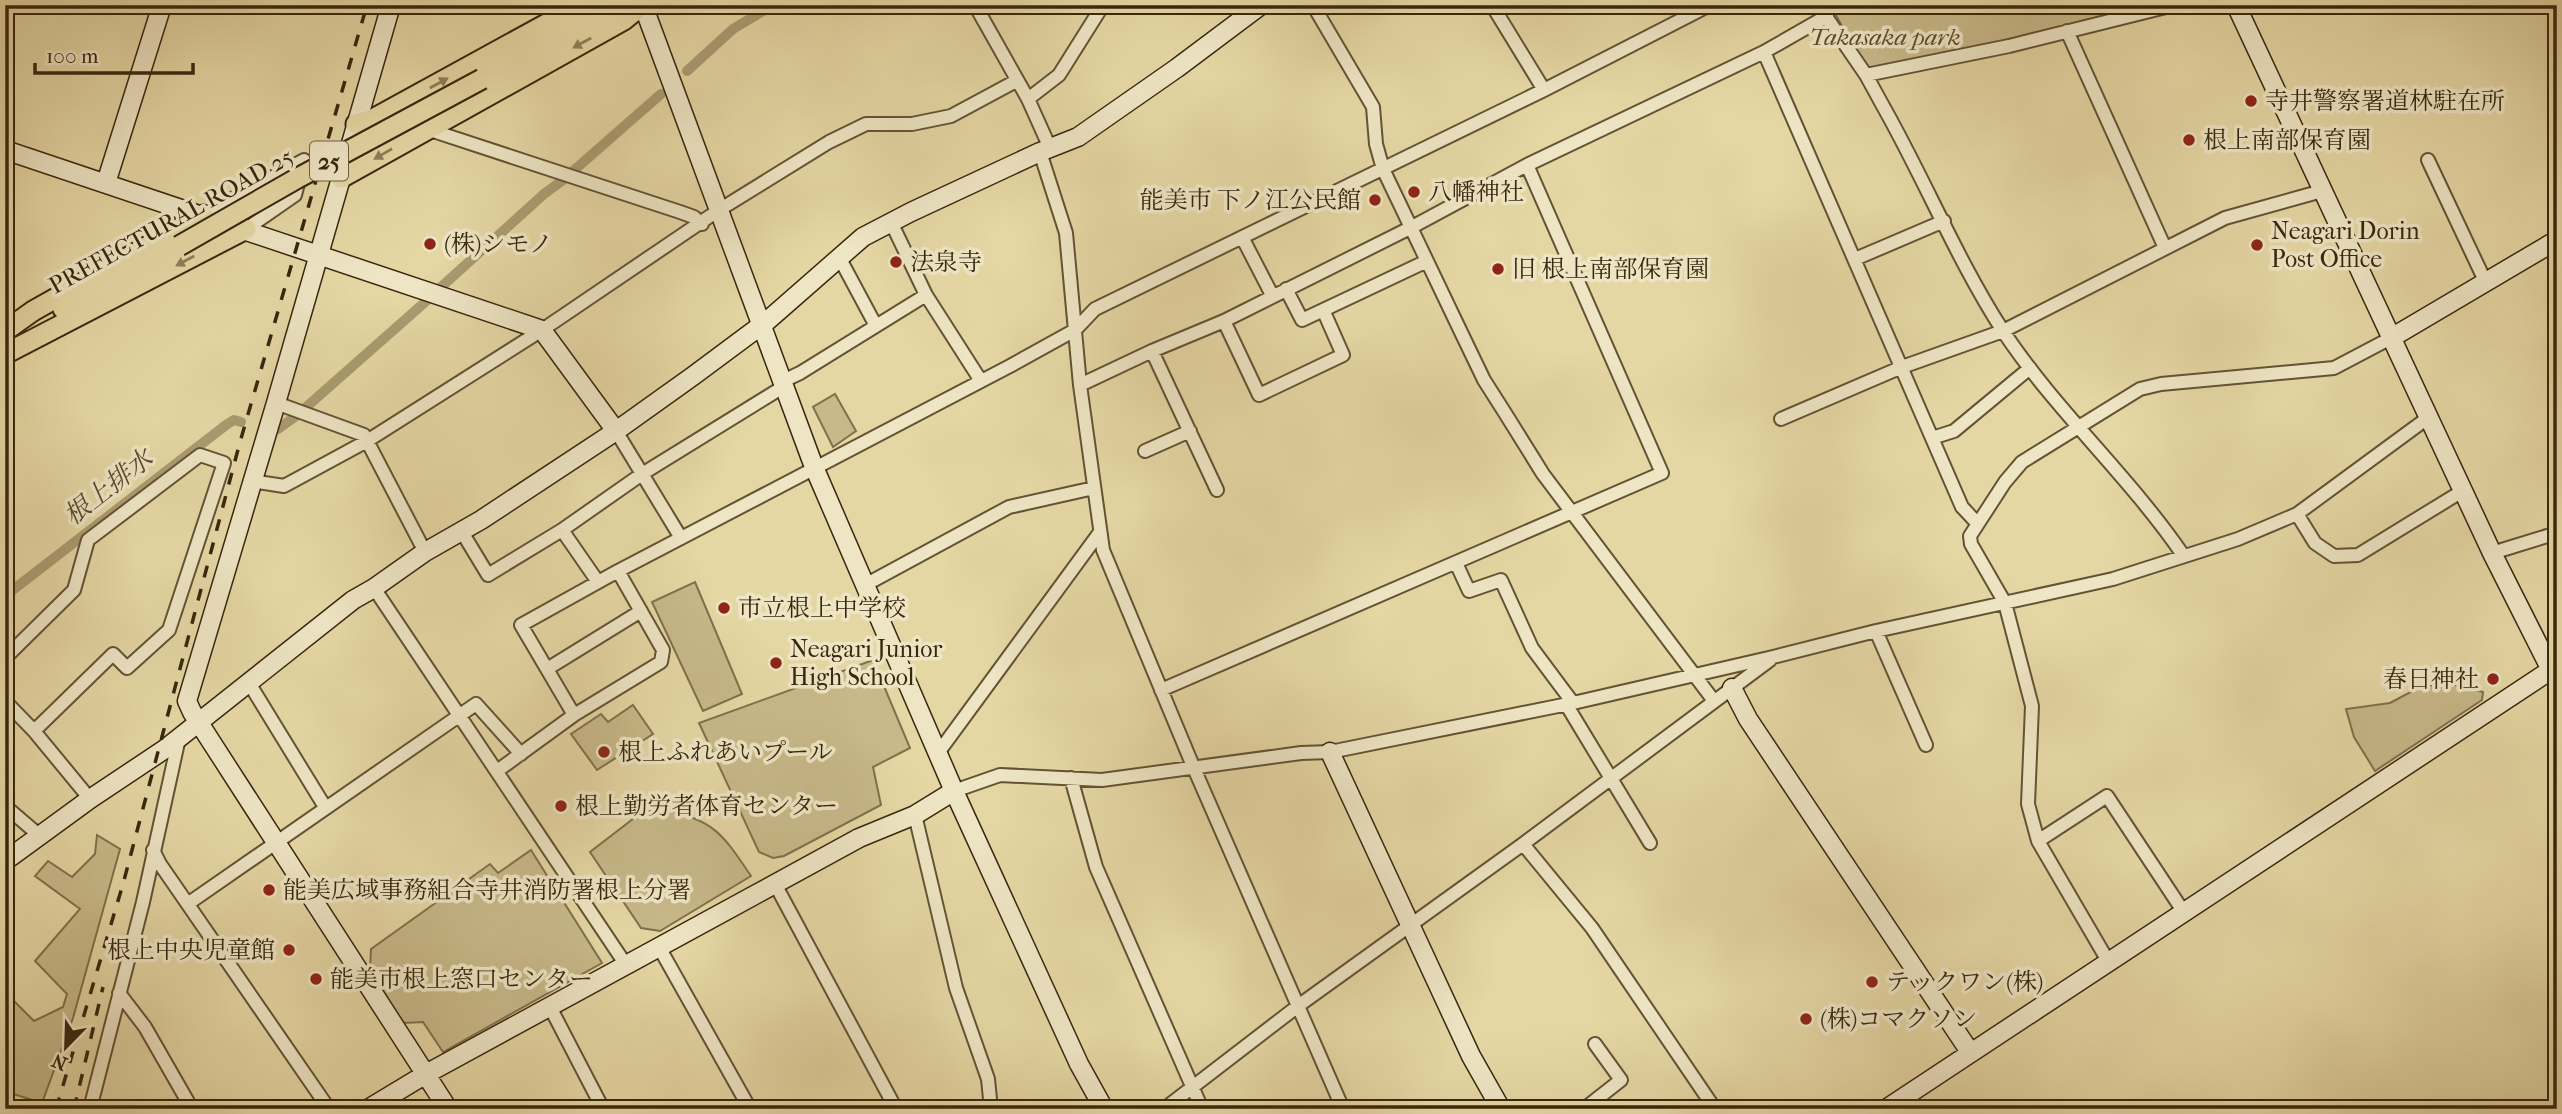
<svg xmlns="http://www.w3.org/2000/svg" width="2562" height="1114" font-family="'IM FELL French Canon','Noto Serif JP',serif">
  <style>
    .green { fill: #c8b98a; stroke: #80704c; stroke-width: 2 }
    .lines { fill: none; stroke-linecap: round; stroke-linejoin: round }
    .canal { stroke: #aa9b71; stroke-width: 10 }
    .street-casing { stroke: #635334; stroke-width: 16 }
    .secondary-casing { stroke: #38270e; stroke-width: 21 }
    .primary-casing { stroke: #38270e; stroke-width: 23 }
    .street { stroke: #eee5c4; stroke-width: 12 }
    .secondary { stroke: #eee5c4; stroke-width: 18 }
    .primary { stroke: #e5d7a4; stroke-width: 19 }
    .rail { stroke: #38270e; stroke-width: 3.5; stroke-dasharray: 12 12; stroke-linecap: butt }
    .primary-bridge-casing { stroke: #38270e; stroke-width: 23; stroke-linecap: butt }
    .primary-bridge { stroke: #e5d7a4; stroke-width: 19 }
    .oneway { fill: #8e7f59 }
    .poi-dot { fill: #8f2418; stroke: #eee5c4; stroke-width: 2.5 }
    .labels { text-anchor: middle; stroke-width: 7; stroke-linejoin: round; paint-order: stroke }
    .shield { fill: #eee5c4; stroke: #6f6045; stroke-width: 2 }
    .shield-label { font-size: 23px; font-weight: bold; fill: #38270e }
    .park-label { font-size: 24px; font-style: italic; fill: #5c4c2d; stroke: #eee5c4 }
    .poi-label { font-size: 24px; fill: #38270e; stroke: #eee5c4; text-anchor: start }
    .street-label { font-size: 24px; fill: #38270e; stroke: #eee5c4 }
    .water-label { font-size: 26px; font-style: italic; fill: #5a4a2c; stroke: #eee5c4 }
  </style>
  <rect width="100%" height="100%" fill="#e5d7a4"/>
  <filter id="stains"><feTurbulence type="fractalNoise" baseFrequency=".00286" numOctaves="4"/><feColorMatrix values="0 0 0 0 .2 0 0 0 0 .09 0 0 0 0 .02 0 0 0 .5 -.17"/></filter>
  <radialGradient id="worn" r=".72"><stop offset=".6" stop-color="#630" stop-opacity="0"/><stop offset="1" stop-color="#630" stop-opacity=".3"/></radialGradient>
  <path class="green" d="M1830 5H2154L1878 70 1865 66Z
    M835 394 856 431 833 447 813 407Z
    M695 582 742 694 703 711 652 602Z
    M873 660 910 748 873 767 881 805 784 856 773 858 759 852 699 723Z
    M2447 683 2483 692 2482 700 2375 771 2354 737 2346 709 2390 703 2420 687Z
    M633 705 653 734 597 770 571 734 601 714 608 722Z
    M664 810C714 819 724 836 751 876L660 931 641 928 590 852 642 812Z
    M97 835 120 849 73 1018 42 1103 10 1093 12 1045 5 1009V992L34 1021 63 1007 67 994 35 961 80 909 35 876 48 861 72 877 95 854Z
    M531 850 602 963 443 1052 423 1022 403 1023 370 971 371 949 490 864 498 873Z"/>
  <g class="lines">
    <path class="canal" d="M687 71 733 29 773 5
      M572 172 661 94
      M440 288 544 194 567 177
      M304 409 432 296
      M274 429H278L296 416
      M5 596 226 425 234 420 241 422"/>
    <g class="street-casing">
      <path id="street" d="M975 5 1028 99 1050 148
        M1313 5 1373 107 1376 144 1383 169 1459 328 1484 380 1505 413 1543 474 1714 701
        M1492 5 1544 90
        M1818 5 1866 75 1883 106C1925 180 1957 260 2003 331 2056 411 2129 476 2183 555
        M2067 31 2165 248
        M1764 52 1962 507 1977 523
        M1866 75 2009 46 2174 5
        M1028 99 1059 75 1103 5
        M427 129 680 212 694 217 702 224
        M1040 152 1066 233 1080 385 1103 550 1193 766 1343 1109
        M2428 160 2486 283
        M203 215 304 160 295 195 246 229
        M891 222 926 295 981 381
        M1242 237 1272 295
        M839 257 876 326
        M1855 259 1944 221
        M1286 289 1302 320 1427 261
        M1224 321 1259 395 1343 355 1324 312
        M1152 351 1217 490
        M781 382 800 373 926 295
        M1080 385 1152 351 1224 321 1412 227 1527 165 1764 52 1827 16
        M276 403 364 435 425 552
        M1781 419 1902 367 2003 331 2225 218 2322 191
        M616 431 681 538
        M1932 438 1954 431 2030 368
        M1145 451 1190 431
        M252 481 284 486 367 441 542 330 719 210 829 142 866 124H912L951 116 1016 81
        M2297 514 2315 543 2334 556 2358 555 2464 490
        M562 530 642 474 783 387
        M462 532 488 575 562 530 598 582
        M2492 553 2557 533
        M1456 563 1469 591 1501 580 1532 648 1573 703
        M865 585 1009 507 1094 488
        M374 588 626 965
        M1876 631 1926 745
        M5 658 74 590 88 540 200 455 224 463 169 630 127 668 113 654 34 731
        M547 669 641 611
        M249 683 325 807
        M1161 690 1662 473 1527 165
        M5 701 34 731 90 799
        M1566 704 1650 843
        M574 715 521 625 618 571
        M938 753 1100 532
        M497 771 574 715 661 662 663 650 618 571 1010 366 1075 330 1095 309 1544 90 1710 5
        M1071 778 1096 867 1202 1109
        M954 791 1000 775 1102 780 1301 753 1330 752 1573 703 1773 657 1876 631 2113 579 2238 539 2297 514 2429 417
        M5 806 40 836
        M915 815 956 988 988 1079 991 1109
        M2038 841 2107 796 2183 911
        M1523 844 1592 928 1715 1109
        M153 850 160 864 329 1109
        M775 884 896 1109
        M189 903 476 704 521 754
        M659 947 750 1109
        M2108 961 2038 841 2028 804 2032 706 2005 603 1971 544 1970 536 2005 482 2022 462 2140 389 2161 384 2334 368 2391 338
        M119 993 145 1027 192 1109
        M550 1007 603 1109
        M90 1109 143 902 179 738
        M1164 1109 1298 1006 1523 844 1770 660
        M1584 1109 1621 1080 1595 1044"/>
    </g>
    <g class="secondary-casing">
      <path id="secondary" d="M391 5 276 403 187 701 192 712 448 1109
        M643 5 814 467 954 791 1079 1064 1104 1109
        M2236 5 2492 553 2551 670
        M5 150 542 330 616 431
        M106 183 162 5
        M2391 338 2557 240
        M1732 688 1748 719 1970 1052
        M1330 752 1471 1056 1501 1109
        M5 861 90 799 165 749 353 600 374 588 425 552 481 520 616 431 693 376 767 321 863 237 911 212 1040 152 1078 137 1177 68 1261 5
        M368 1109 426 1074 751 897 859 838 915 815 954 791
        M1886 1109 2557 666"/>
    </g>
    <g class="primary-casing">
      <path id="primary" d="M482 79 621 5
        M356 124 371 120 581 5
        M341 178 624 20 636 10 637 5
        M63 309 179 246
        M5 331 33 311 203 215
        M5 354 246 229"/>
    </g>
    <use href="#street" class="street"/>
    <use href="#secondary" class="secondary"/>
    <use href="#primary" class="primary"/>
    <path class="rail" d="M56 1109 123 884 240 442 367 5
      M74 1109 103 987"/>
    <g class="primary-bridge-casing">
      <path id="primary-bridge" d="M179 246 296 179 482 79"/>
    </g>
    <use href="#primary-bridge" class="primary-bridge"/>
  </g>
  <defs><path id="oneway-solid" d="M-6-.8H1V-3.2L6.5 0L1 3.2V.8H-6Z" transform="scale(1.75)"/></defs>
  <g class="oneway">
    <use href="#oneway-solid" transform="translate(582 43) rotate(151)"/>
    <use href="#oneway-solid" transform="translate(439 83) rotate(-29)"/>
    <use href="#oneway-solid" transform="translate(383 154) rotate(150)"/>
    <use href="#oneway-solid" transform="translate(185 261) rotate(152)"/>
  </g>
  <g class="poi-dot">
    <circle cx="2251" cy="101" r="7"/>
    <circle cx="2189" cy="140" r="7"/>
    <circle cx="1414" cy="192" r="7"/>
    <circle cx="1375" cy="200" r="7"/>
    <circle cx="430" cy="244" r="7"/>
    <circle cx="2257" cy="245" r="7"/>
    <circle cx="896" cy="262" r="7"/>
    <circle cx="1498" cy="269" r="7"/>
    <circle cx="724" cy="608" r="7"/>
    <circle cx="776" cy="663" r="7"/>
    <circle cx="2493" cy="679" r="7"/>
    <circle cx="604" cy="752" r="7"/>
    <circle cx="561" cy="806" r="7"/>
    <circle cx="269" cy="890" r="7"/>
    <circle cx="289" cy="950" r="7"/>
    <circle cx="316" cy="979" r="7"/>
    <circle cx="1872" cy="982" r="7"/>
    <circle cx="1806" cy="1019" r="7"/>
  </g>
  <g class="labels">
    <rect class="shield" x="310" y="141.5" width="38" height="39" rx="5"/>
    <g class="shield-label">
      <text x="329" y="169">25</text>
    </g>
    <g class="park-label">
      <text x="1885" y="45">Takasaka park</text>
    </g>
    <g class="poi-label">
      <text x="2265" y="109">寺井警察署道林駐在所</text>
      <text x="2203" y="148">根上南部保育園</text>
      <text x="1428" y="200">八幡神社</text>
      <text x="1361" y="208" text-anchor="end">能美市 下ノ江公民館</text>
      <text x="2271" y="239">Neagari Dorin<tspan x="2271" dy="28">Post Office</tspan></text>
      <text x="444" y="252">(株)シモノ</text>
      <text x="910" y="270">法泉寺</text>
      <text x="1512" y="277">旧 根上南部保育園</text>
      <text x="738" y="616">市立根上中学校</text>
      <text x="790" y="657">Neagari Junior<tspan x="790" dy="28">High School</tspan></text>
      <text x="2479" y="687" text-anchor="end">春日神社</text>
      <text x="618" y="760">根上ふれあいプール</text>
      <text x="575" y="814">根上勤労者体育センター</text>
      <text x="283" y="898">能美広域事務組合寺井消防署根上分署</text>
      <text x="275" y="958" text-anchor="end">根上中央児童館</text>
      <text x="330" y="987">能美市根上窓口センター</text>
      <text x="1886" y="990">テックワン(株)</text>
      <text x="1820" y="1027">(株)コマクソン</text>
    </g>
    <g class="street-label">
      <text transform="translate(171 221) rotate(-29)" y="8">PREFECTURAL ROAD 25</text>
    </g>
    <g class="water-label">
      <text transform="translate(108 487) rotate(-38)" y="9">根上排水</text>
    </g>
  </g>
  <rect width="2562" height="1114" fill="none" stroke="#e5d7a4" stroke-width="28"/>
  <rect x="7" y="7" width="2548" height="1100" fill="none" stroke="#38270e" stroke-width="3.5"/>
  <rect x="14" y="14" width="2534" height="1086" fill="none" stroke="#38270e" stroke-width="2"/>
  <g transform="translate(66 1047) rotate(203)" stroke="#eee5c4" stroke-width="5" paint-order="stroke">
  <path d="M0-5L12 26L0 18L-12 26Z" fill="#38270e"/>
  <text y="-10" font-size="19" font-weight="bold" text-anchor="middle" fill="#38270e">N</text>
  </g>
  <path d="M35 63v10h158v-10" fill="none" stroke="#38270e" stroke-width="3.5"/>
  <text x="46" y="63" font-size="21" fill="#38270e" stroke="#eee5c4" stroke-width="5" paint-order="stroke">100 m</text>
  <rect width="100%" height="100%" filter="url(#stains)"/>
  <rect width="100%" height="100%" fill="url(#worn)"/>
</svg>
